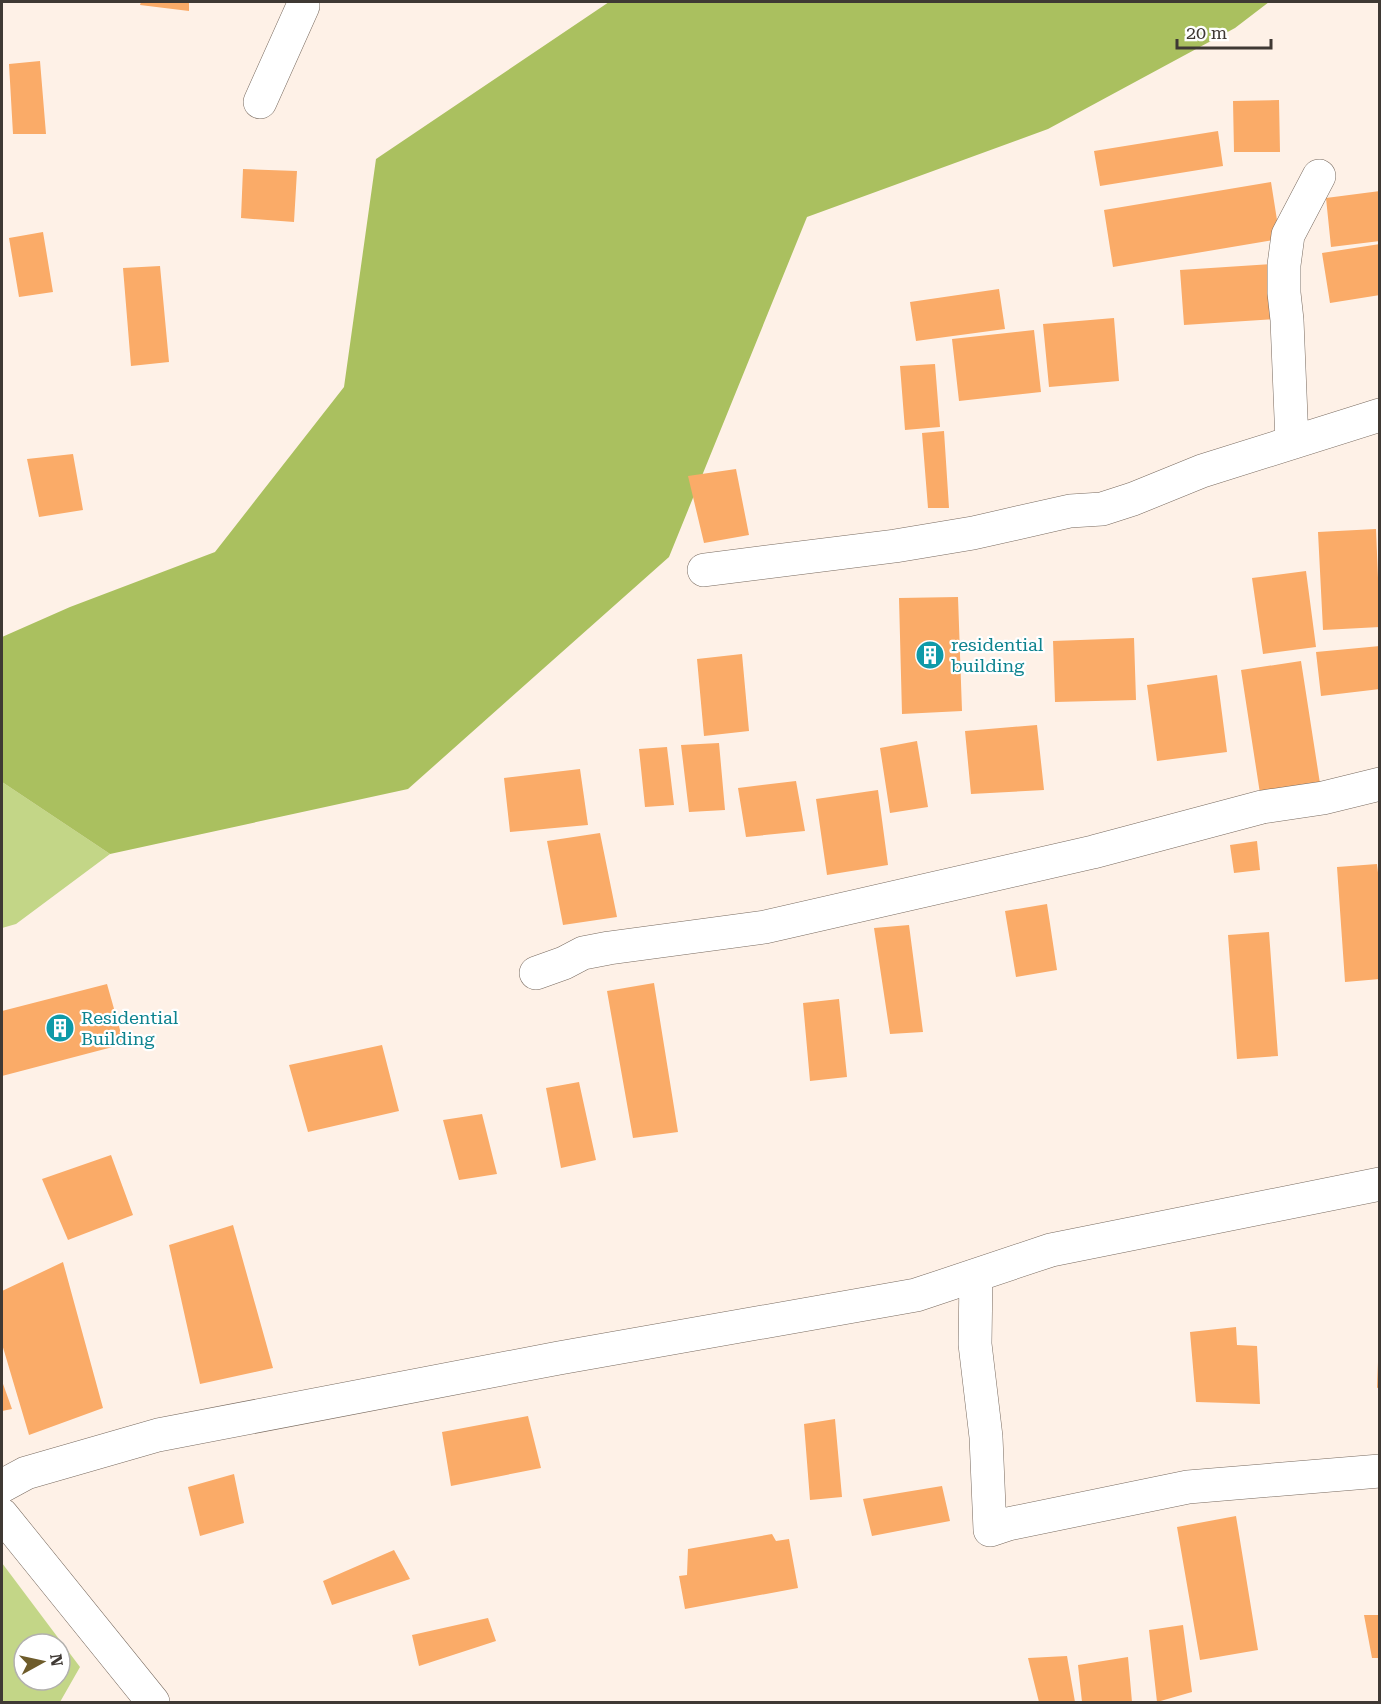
<svg xmlns="http://www.w3.org/2000/svg" width="1381" height="1704" font-family="'Roboto Serif',serif">
  <style>
    .green { fill: #c3d687; fill-rule: evenodd }
    .forest { fill: #aac05f }
    .building { fill: #faab68 }
    .lines { fill: none; stroke-linecap: round; stroke-linejoin: round }
    .street-casing { stroke: #786a5f; stroke-width: 34 }
    .street { stroke: #fff; stroke-width: 33 }
    .labels { text-anchor: middle; stroke-width: 4.5; stroke-linejoin: round; paint-order: stroke }
    .culture-label { font-size: 18px; fill: #0d838f; stroke: #fff; text-anchor: start }
  </style>
  <rect width="100%" height="100%" fill="#fef1e7"/>
  <path class="green" d="M2 782 110 854 16 924 2 928Z
    M2 1563 80 1667 60 1702H2ZM24 1644H60V1680H24Z"/>
  <path class="forest" d="M609 2H1269L1235 28 1048 129 807 217 669 557 408 789 110 854 2 782V637L70 607 215 552 344 387 376 159Z"/>
  <path class="building" d="M141 2H189V11L140 5Z
    M40 61 46 134H13L9 64Z
    M1279 100 1280 152H1234L1233 101Z
    M1218 131 1223 166 1100 186 1094 151Z
    M243 169 297 171 294 222 241 218Z
    M1271 182 1280 239 1113 267 1104 210Z
    M1380 191V241L1331 247 1326 198Z
    M43 232 53 292 19 297 9 238Z
    M1380 244V295L1330 303 1322 253Z
    M1272 264 1275 319 1184 325 1180 270Z
    M160 266 169 362 131 366 123 268Z
    M999 289 1005 329 916 341 910 302Z
    M1114 318 1119 381 1049 387 1043 324Z
    M1034 330 1041 392 959 401 952 339Z
    M935 364 940 427 905 430 900 366Z
    M944 431 949 508H928L922 433Z
    M73 454 83 510 39 517 27 459Z
    M736 469 749 535 704 543 688 476Z
    M1376 529 1380 627 1323 630 1318 532Z
    M1306 571 1316 647 1263 654 1252 578Z
    M958 597 962 711 902 714 899 598Z
    M1134 638 1136 700 1055 702 1053 641Z
    M1380 646V689L1321 696 1316 652Z
    M742 654 749 731 704 736 697 659Z
    M1301 661 1321 790 1261 800 1241 670Z
    M1217 675 1227 752 1157 761 1147 685Z
    M1037 725 1044 790 971 794 965 731Z
    M917 741 928 807 890 813 880 748Z
    M719 743 725 810 689 812 681 745Z
    M667 747 674 805 645 807 639 749Z
    M580 769 588 825 510 832 504 778Z
    M796 781 805 831 746 837 738 788Z
    M878 790 888 865 827 875 816 799Z
    M600 833 617 917 563 925 547 841Z
    M1257 841 1260 870 1234 873 1230 845Z
    M1377 864 1380 890V979L1345 982 1337 867Z
    M1047 904 1057 970 1016 977 1005 911Z
    M909 925 923 1032 890 1034 874 928Z
    M1269 932 1278 1056 1237 1059 1228 935Z
    M654 983 678 1132 633 1138 607 991Z
    M107 984 124 1044 2 1076V1011Z
    M839 999 847 1077 810 1081 803 1003Z
    M382 1045 399 1111 308 1132 289 1065Z
    M579 1082 596 1160 561 1168 546 1088Z
    M482 1114 497 1174 459 1180 443 1120Z
    M111 1155 133 1215 68 1240 42 1179Z
    M233 1225 273 1368 200 1384 169 1245Z
    M63 1262 103 1408 29 1435 2 1344V1291Z
    M1236 1327 1237 1345 1257 1346 1260 1404 1196 1402 1190 1332Z
    M1378 1362H1380V1387L1377 1388Z
    M2 1381 12 1409 2 1411Z
    M528 1416 541 1468 451 1486 442 1432Z
    M835 1419 842 1497 810 1500 804 1424Z
    M234 1474 244 1523 200 1536 188 1487Z
    M942 1486 950 1521 872 1536 863 1499Z
    M1236 1516 1258 1650 1200 1660 1177 1527Z
    M772 1534 776 1541 789 1539 798 1588 685 1609 679 1576 687 1575 688 1549Z
    M394 1550 410 1579 332 1605 323 1581Z
    M1364 1615H1380V1658H1372Z
    M488 1618 496 1641 419 1666 412 1635Z
    M1183 1625 1192 1692 1157 1702 1149 1630Z
    M1067 1656 1075 1702H1039L1028 1658Z
    M1128 1657 1132 1702H1082L1078 1665Z"/>
  <g class="lines">
    <g class="street-casing">
      <path id="street" d="M260 102 303 6V2
        M1292 442 1287 320 1284 293V265L1288 235 1319 176
        M704 570 895 546 973 533 1070 511 1102 509 1133 499 1202 471 1380 415
        M536 973 564 963 583 953 609 948 765 927 1093 852 1262 807 1323 798 1380 784
        M976 1276 975 1344 986 1437 990 1530 1008 1524 1188 1487 1380 1471
        M2 1486 26 1473 158 1435 559 1358 916 1295 1051 1250 1380 1184
        M2 1515 153 1702"/>
    </g>
    <use href="#street" class="street"/>
  </g>
  <defs>
    <g id="building-disc" transform="scale(1.5)"><circle r="9.5" fill="#0f9aa8" stroke="#fff"/><path d="M-4-6H4V6H1V3H-1V6H-4ZM-2.5-4.3h1.7v1.8h-1.7ZM.8-4.3h1.7v1.8H.8ZM-2.5-1h1.7V.8h-1.7ZM.8-1h1.7V.8H.8Z" fill="#fff"/></g>
  </defs>
  <g fill-rule="evenodd">
    <use href="#building-disc" x="930" y="655"/>
    <use href="#building-disc" x="60" y="1028"/>
  </g>
  <g class="labels">
    <g class="culture-label">
      <text x="951" y="651">residential<tspan x="951" dy="21">building</tspan></text>
      <text x="81" y="1024">Residential<tspan x="81" dy="21">Building</tspan></text>
    </g>
  </g>
  <rect width="1381" height="1704" fill="none" stroke="#3f3934" stroke-width="6"/>
  <g transform="translate(42 1662) rotate(82)"><circle r="28" fill="#ffffff" stroke="#b2b0ae" stroke-width="1.5"/>
  <path d="M0-4.5L10 22L0 15L-10 22Z" fill="#6e5c2b"/>
  <text y="-9" font-size="16" font-weight="bold" text-anchor="middle" fill="#3f3934">N</text>
  </g>
  <path d="M1177 39v9h94v-9" fill="none" stroke="#3f3934" stroke-width="3"/>
  <text x="1186" y="39" font-size="18" fill="#3f3934" stroke="#ffffff" stroke-width="4.5" paint-order="stroke">20 m</text>
</svg>
